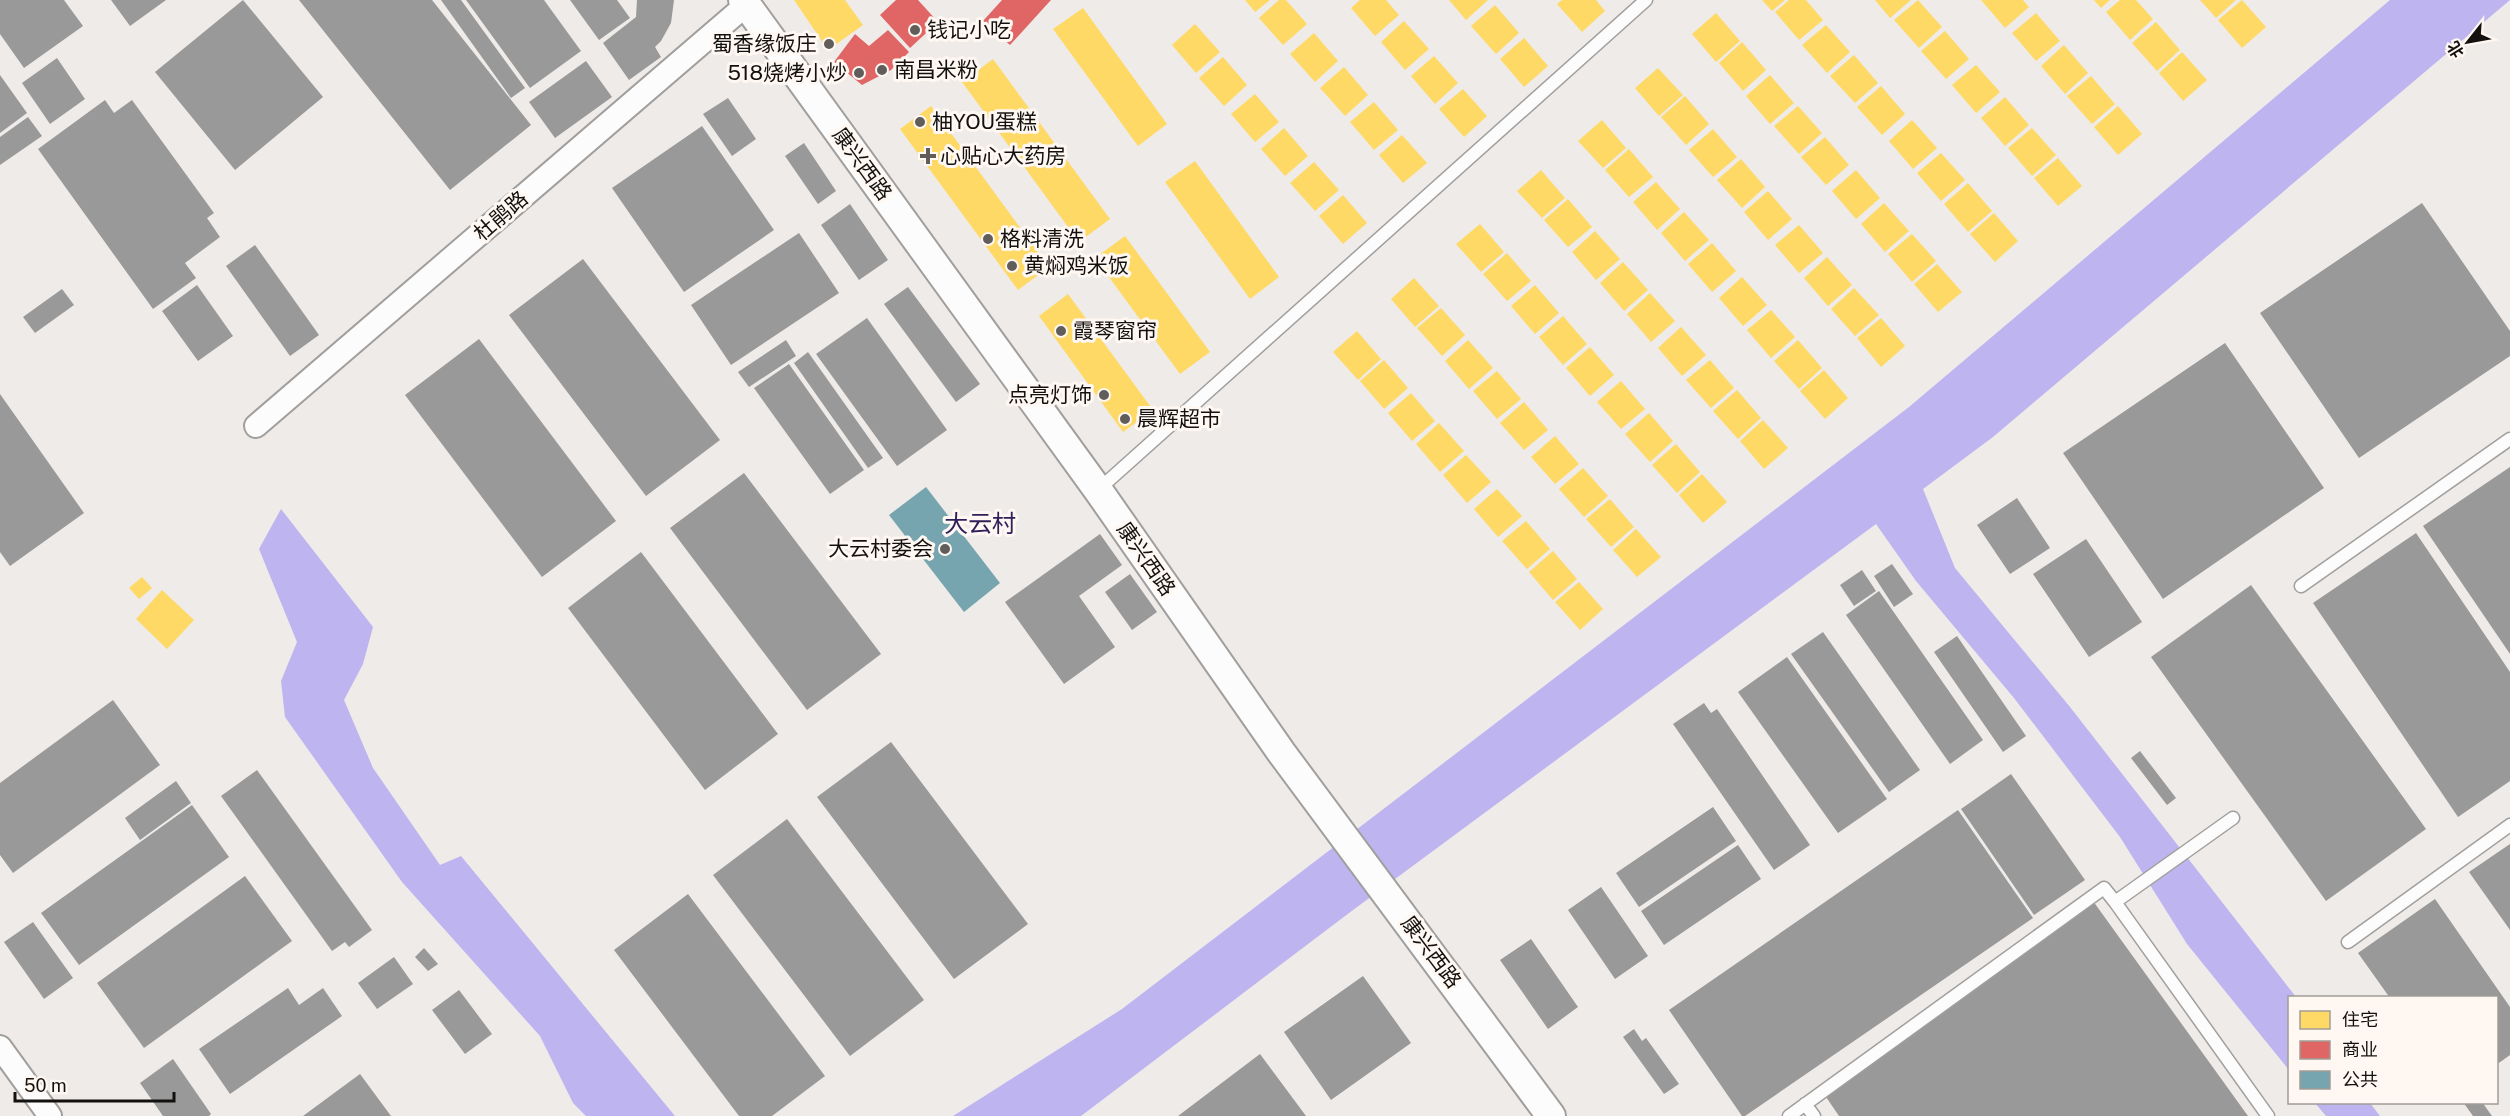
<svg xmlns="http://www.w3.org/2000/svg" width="2510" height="1116" font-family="'Public Sans','Noto Sans SC',sans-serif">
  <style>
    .water { fill: #beb4f0 }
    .homes { fill: #ffd966 }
    .shops { fill: #e06666 }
    .public { fill: #76a5af }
    .industry { fill: #999 }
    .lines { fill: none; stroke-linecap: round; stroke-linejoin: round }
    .service-casing { stroke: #a19f9d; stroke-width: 15 }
    .minor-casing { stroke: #a19f9d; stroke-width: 26 }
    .tertiary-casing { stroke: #a19f9d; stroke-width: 32 }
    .service { stroke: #fcfcfc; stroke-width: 12 }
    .minor { stroke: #fcfcfc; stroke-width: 22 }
    .tertiary { stroke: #fcfcfc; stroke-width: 28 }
    .poi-dot { fill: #605d5b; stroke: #fff8f2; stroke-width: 2 }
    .labels { text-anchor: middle; stroke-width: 6; stroke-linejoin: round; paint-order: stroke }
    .poi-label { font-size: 21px; fill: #13110f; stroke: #fff8f2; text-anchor: start }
    .street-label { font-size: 21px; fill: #13110f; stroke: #fff8f2 }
    .quarter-label { font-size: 24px; fill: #2f205b; stroke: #fff8f2 }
  </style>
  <rect width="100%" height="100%" fill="#eeebe8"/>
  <path class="water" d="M2390 0H2510L1993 437 1923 489 1955 568 2070 707 2296 997 2290 998 2289 1070 2187 944 2120 837 2014 698 1916 581 1876 524 1349 913 1081 1116H953L1122 1009 1909 407Z
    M281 509 373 627 363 664 344 700 373 768 440 865 461 856 675 1116H586L573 1103 540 1036 402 882 285 717 281 681 297 642 259 549Z
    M2315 1103H2370L2380 1116H2326Z"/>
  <path class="homes" d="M794 0H845L863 25 828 50Z
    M1245 0H1270L1255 12Z
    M1279 0H1286L1307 24 1283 45 1259 18Z
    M1360 0H1386L1399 15 1375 36 1351 8Z
    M1449 0H1488L1466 20Z
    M1562 0H1596L1605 11 1582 32 1557 4Z
    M1762 0H1785L1772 11Z
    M1789 0H1806L1823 20 1799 40 1775 12Z
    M1875 0H1911L1890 18Z
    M1918 0 1942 27 1919 48 1894 20Z
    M1981 0H2023L2029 7 2005 28Z
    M2094 0H2110L2101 8Z
    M2120 0H2136L2153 19 2130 40 2106 12Z
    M2200 0H2236L2216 18Z
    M2242 0 2266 27 2242 48 2218 20Z
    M1495 5 1519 33 1496 54 1471 26Z
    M1083 8 1167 124 1138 146 1053 29Z
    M1716 13 1740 41 1716 62 1692 34Z
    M2036 13 2060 41 2036 61 2012 33Z
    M1404 21 1429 49 1405 70 1381 42Z
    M2156 22 2180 50 2157 71 2132 43Z
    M1195 24 1220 52 1196 73 1172 45Z
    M1826 25 1850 52 1827 73 1802 45Z
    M1945 31 1969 59 1946 79 1921 51Z
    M1314 33 1338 61 1315 82 1290 54Z
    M1524 38 1548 66 1524 87 1500 59Z
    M1742 42 1766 70 1743 91 1719 63Z
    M2064 45 2088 73 2065 94 2041 66Z
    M2182 52 2207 80 2183 101 2159 73Z
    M1854 55 1878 83 1855 103 1830 76Z
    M1434 56 1458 83 1435 104 1411 76Z
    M1223 57 1247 85 1224 106 1199 78Z
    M993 59 1110 219 1079 242 962 82Z
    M1976 65 2000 92 1976 113 1952 85Z
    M1344 67 1368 95 1345 116 1320 88Z
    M1658 68 1683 95 1659 116 1635 88Z
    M1770 75 1794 103 1770 124 1746 96Z
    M2091 76 2115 104 2092 124 2067 96Z
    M1881 86 1905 114 1882 135 1857 107Z
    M1463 89 1487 116 1464 137 1439 109Z
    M1255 94 1279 122 1255 142 1231 114Z
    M1685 96 1709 124 1686 145 1661 117Z
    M2005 97 2029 125 2005 146 1981 118Z
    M1374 102 1398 130 1374 150 1350 122Z
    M931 106 1049 267 1018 290 900 129Z
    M1798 106 1822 133 1799 154 1774 126Z
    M2118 106 2142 134 2118 155 2094 127Z
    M1602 120 1626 148 1603 168 1578 141Z
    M1912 120 1937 148 1913 169 1889 141Z
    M1284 128 1308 156 1285 176 1261 149Z
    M2032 128 2056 155 2032 176 2008 148Z
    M1713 129 1737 157 1713 177 1689 150Z
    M1402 135 1427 163 1403 183 1379 155Z
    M1825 137 1849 165 1826 185 1801 157Z
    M1629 149 1653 177 1629 197 1605 170Z
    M1941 153 1965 180 1941 201 1917 173Z
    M2058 158 2082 186 2058 206 2034 178Z
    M1741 159 1765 187 1742 208 1717 180Z
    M1195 161 1279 277 1250 299 1165 182Z
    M1314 162 1339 190 1315 211 1290 183Z
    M1541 170 1565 198 1542 218 1517 191Z
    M1856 170 1880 198 1856 219 1832 191Z
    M1656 182 1680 209 1657 230 1633 202Z
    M1968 183 1992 211 1968 232 1944 204Z
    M1768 191 1792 219 1768 240 1744 212Z
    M1343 195 1367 223 1343 244 1319 216Z
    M1568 199 1592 227 1568 247 1544 220Z
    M1884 203 1909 231 1885 252 1861 224Z
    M1684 212 1709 240 1685 261 1661 233Z
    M1994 213 2018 241 1995 262 1970 234Z
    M1480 224 1504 252 1481 272 1456 244Z
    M1799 225 1823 253 1799 273 1775 245Z
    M1595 231 1620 259 1596 280 1572 252Z
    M1912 234 1936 261 1912 282 1888 254Z
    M1125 236 1210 352 1180 374 1095 258Z
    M1712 243 1736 271 1712 292 1688 264Z
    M1507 253 1531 281 1507 301 1483 274Z
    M1827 257 1852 285 1828 306 1804 278Z
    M1623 262 1648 290 1624 311 1600 283Z
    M1937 264 1962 292 1938 312 1914 284Z
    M1742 277 1767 305 1743 326 1719 298Z
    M1414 278 1439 306 1415 327 1391 299Z
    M1535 285 1559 313 1535 334 1511 306Z
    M1854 288 1879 315 1855 336 1831 309Z
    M1650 293 1675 321 1651 342 1627 314Z
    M1068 294 1153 410 1123 432 1039 316Z
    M1441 308 1465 335 1442 356 1417 328Z
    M1771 310 1795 337 1771 358 1747 330Z
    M1563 316 1587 344 1563 365 1539 337Z
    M1881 318 1905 346 1881 367 1857 338Z
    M1681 327 1706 355 1682 376 1658 348Z
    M1357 331 1381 359 1358 380 1333 352Z
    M1468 340 1493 368 1469 389 1445 361Z
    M1798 340 1822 368 1799 389 1774 361Z
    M1590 347 1614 375 1590 396 1566 368Z
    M1384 360 1408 388 1384 409 1360 381Z
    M1710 360 1734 388 1711 408 1686 380Z
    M1824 370 1848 398 1825 419 1800 391Z
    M1497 371 1521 399 1497 419 1473 391Z
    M1621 381 1645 409 1621 429 1597 402Z
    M1737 390 1761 418 1738 439 1713 411Z
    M1411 393 1435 421 1412 441 1388 413Z
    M1524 402 1548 430 1524 450 1500 423Z
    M1649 413 1673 441 1650 462 1625 434Z
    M1763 420 1788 448 1764 469 1740 441Z
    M1439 423 1464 451 1440 472 1416 444Z
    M1555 436 1579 464 1555 484 1531 457Z
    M1676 444 1700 472 1677 493 1652 465Z
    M1466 455 1491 482 1467 503 1443 475Z
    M1583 468 1608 496 1584 517 1559 489Z
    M1702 474 1727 502 1703 523 1679 495Z
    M1497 489 1522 516 1498 537 1474 509Z
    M1610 499 1634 527 1611 547 1586 519Z
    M1526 521 1550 549 1527 569 1502 541Z
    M1636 529 1661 557 1637 577 1613 550Z
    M1553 551 1577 579 1553 600 1529 572Z
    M142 577 152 588 139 599 129 588Z
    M1579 582 1603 609 1580 630 1555 602Z
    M162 590 194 620 167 649 136 619Z"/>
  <path class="shops" d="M896 0H918L938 22 910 48 880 15Z
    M1002 0H1051L1010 45 983 21Z
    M888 30 909 52 891 70 862 85 834 62 855 34 869 46Z"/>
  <path class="public" d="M926 487 1000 583 964 612 889 515Z"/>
  <path class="industry" d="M0 0H64L83 26 24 68 0 34Z
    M111 0H166L130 26Z
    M243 0 323 97 235 170 155 72Z
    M299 0H432L531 125 450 190Z
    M441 0H461L525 88 511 98Z
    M466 0H544L581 51 530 88Z
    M570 0H617L630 18 599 40Z
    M637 0H674L671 23 661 41 655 47 661 57 629 80 603 43 636 17Z
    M57 58 85 99 50 124 22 83Z
    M586 61 612 97 555 138 529 102Z
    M0 75 27 113 0 133Z
    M728 98 756 139 732 156 703 114Z
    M105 100 114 113 132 100 214 213 207 218 220 237 185 263 196 278 153 309 38 149Z
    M28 117 42 136 0 165V137Z
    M702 126 774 230 684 292 612 188Z
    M804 143 836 191 818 204 785 156Z
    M2422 203 2510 331V356L2359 458 2260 313Z
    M850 204 888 260 859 280 821 225Z
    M799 233 839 293 731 365 691 305Z
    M255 245 319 335 290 356 226 266Z
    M583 259 720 440 646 496 509 315Z
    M197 285 233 336 198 361 162 311Z
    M908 287 980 384 956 402 884 304Z
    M62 289 74 305 35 333 23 317Z
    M867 318 947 430 897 466 816 354Z
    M479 339 616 521 542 577 405 395Z
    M786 340 796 356 749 387 738 372Z
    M2225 343 2324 488 2163 599 2063 453Z
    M808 352 883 458 868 468 794 363Z
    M789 364 864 470 830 494 754 388Z
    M0 394 84 513 10 566 0 552Z
    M2510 467V654L2423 526Z
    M744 473 881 654 807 710 670 528Z
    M2017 498 2050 548 2010 574 1977 525Z
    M2416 533 2510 672V781L2458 817 2313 603Z
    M1100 534 1122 565 1079 596 1115 647 1064 684 1005 602Z
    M2086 539 2142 622 2089 657 2033 574Z
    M641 552 778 734 705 790 568 608Z
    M1892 564 1913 594 1894 607 1874 576Z
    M1862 570 1876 591 1854 606 1840 585Z
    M1130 574 1157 612 1132 630 1105 592Z
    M2251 585 2426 829 2326 901 2151 657Z
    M1879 591 1983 740 1950 764 1846 615Z
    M1823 632 1920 770 1889 792 1791 654Z
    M1957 636 2026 736 2003 752 1934 652Z
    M1787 657 1887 799 1838 833 1738 692Z
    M113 700 160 765 13 873 0 855V783Z
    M1704 703 1711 713 1717 709 1810 845 1774 870 1673 724Z
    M891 742 1028 924 954 979 817 797Z
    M2140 751 2176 798 2167 805 2131 758Z
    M257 770 372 930 349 947 345 942 332 951 221 796Z
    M2011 774 2085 880 2034 915 1961 809Z
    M176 781 191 803 140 840 125 818Z
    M192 805 229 857 79 965 41 913Z
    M1713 807 1736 841 1639 907 1616 873Z
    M1958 810 2033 918 1745 1116H1742L1669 1010Z
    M787 819 924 1000 850 1056 713 875Z
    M2510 844V930L2469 872Z
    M1738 845 1761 879 1664 945 1641 911Z
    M245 876 292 941 144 1048 97 983Z
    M1601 887 1648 956 1615 979 1568 910Z
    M688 894 825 1076 772 1116H739L614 950Z
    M2435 899 2510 1007V1055L2496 1065V998H2390L2358 953Z
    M2093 901 2248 1116H1839L1824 1094Z
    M33 922 73 978 44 999 4 942Z
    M1531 939 1578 1007 1548 1029 1500 960Z
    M424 948 438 964 428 971 415 957Z
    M394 957 413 984 377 1009 358 983Z
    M1363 976 1411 1043 1331 1100 1284 1032Z
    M288 988 299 1005 323 988 342 1016 230 1094 199 1049Z
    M459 990 492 1034 465 1054 432 1010Z
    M1634 1029 1642 1041 1646 1038 1679 1084 1664 1094 1623 1037Z
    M1260 1054 1306 1116H1178Z
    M173 1059 211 1114 209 1116H163L140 1083Z
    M360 1074 391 1116H303Z
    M2463 1102H2482L2492 1116H2473Z"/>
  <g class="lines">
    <g class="service-casing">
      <path id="service" d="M1098 490 1646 0
        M2301 586 2510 439
        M2233 818 2115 902 2268 1116
        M2348 942 2510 825
        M1805 1104 1814 1116
        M1789 1116 2104 888 2115 902"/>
    </g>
    <g class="minor-casing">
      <path id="minor" d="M256 426 746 5
        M0 1047 50 1116"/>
    </g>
    <g class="tertiary-casing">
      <path id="tertiary" d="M743 0 1098 490 1281 752 1551 1116"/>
    </g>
    <use href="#service" class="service"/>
    <use href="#minor" class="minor"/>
    <use href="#tertiary" class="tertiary"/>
  </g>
  <g class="poi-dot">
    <circle cx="915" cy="30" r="6"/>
    <circle cx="829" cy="44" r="6"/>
    <circle cx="882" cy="70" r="6"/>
    <circle cx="859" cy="73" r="6"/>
    <circle cx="920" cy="122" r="6"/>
    <path d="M925 147h6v6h6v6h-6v6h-6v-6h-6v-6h6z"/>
    <circle cx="988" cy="239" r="6"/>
    <circle cx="1012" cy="266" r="6"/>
    <circle cx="1061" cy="331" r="6"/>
    <circle cx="1104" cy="395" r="6"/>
    <circle cx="1125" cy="419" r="6"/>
    <circle cx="945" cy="549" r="6"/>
  </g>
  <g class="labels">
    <g class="poi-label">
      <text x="927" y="37">钱记小吃</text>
      <text x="817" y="51" text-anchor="end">蜀香缘饭庄</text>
      <text x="894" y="77">南昌米粉</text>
      <text x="847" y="80" text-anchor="end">518烧烤小炒</text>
      <text x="932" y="129">柚YOU蛋糕</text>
      <text x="940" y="163">心贴心大药房</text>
      <text x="1000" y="246">格料清洗</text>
      <text x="1024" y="273">黄焖鸡米饭</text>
      <text x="1073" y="338">霞琴窗帘</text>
      <text x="1092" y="402" text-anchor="end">点亮灯饰</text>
      <text x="1137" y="426">晨辉超市</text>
      <text x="933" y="556" text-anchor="end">大云村委会</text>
    </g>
    <g class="street-label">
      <text transform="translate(862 164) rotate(54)" y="7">康兴西路</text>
      <text transform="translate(501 216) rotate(-41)" y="7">杜鹃路</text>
      <text transform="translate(1146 559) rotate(55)" y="7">康兴西路</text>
      <text transform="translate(1431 952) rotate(53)" y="7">康兴西路</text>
    </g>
    <g class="quarter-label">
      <text x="980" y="532">大云村</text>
    </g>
  </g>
  <rect x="2288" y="996" width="210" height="108" fill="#fff8f2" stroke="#a19c97" stroke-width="1.5"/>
  <rect x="2300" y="1011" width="30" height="18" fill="#ffd966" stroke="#a19c97" stroke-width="1.5"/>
  <text x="2342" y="1026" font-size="18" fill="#13110f">住宅</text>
  <rect x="2300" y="1041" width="30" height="18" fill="#e06666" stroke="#a19c97" stroke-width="1.5"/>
  <text x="2342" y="1056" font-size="18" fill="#13110f">商业</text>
  <rect x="2300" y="1071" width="30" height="18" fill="#76a5af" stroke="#a19c97" stroke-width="1.5"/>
  <text x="2342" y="1086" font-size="18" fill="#13110f">公共</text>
  <g transform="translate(2468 42) rotate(239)" stroke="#fff8f2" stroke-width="4.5" paint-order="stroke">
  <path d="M0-4.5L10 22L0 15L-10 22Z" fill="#13110f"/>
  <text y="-9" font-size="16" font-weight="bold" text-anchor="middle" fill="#13110f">北</text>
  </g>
  <path d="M15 1092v9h159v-9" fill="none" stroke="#13110f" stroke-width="3"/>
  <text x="24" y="1092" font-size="18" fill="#13110f" stroke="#fff8f2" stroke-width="4.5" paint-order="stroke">50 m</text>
</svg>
